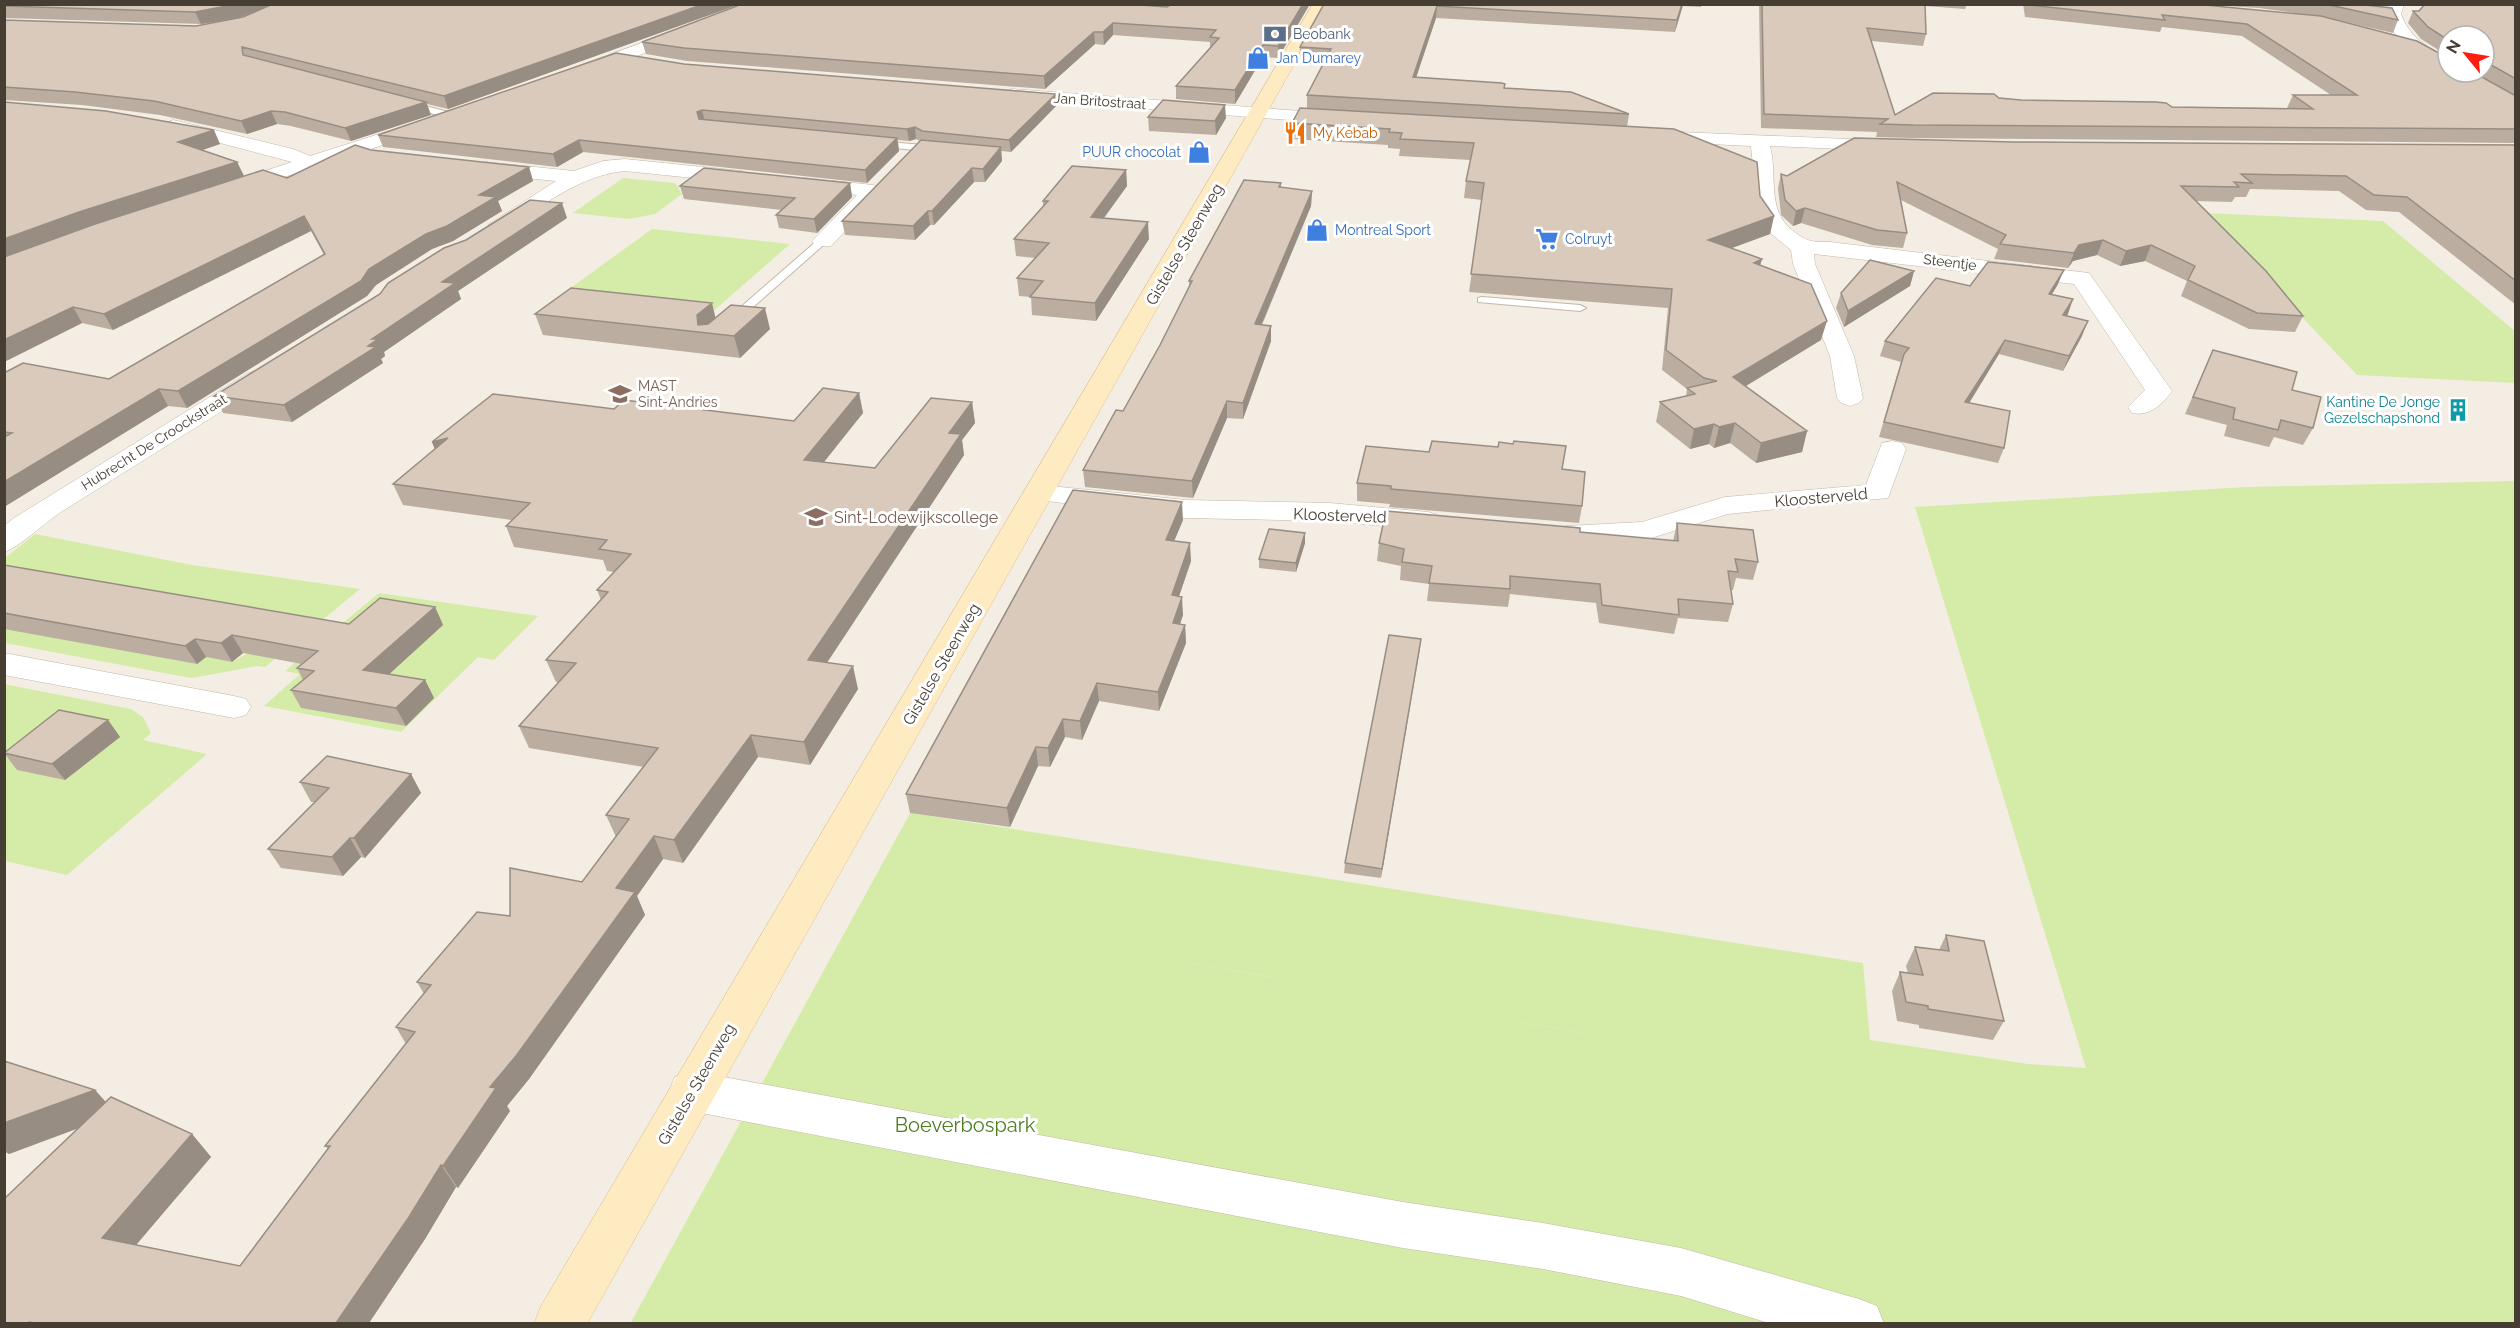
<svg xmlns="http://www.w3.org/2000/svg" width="2520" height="1328" font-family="Raleway,sans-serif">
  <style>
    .green { fill: #d4eca7; fill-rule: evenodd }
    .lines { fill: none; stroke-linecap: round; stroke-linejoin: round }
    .lane-casing { stroke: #c3b7a8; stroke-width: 2 }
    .street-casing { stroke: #c3b7a8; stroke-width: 1 }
    .secondary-casing { stroke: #dbc190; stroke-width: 1 }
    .lane { fill: #fff; fill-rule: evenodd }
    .street { fill: #fff; fill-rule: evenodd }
    .secondary { fill: #ffebc2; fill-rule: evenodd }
    .wall { fill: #bbaea1 }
    .shaded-wall { fill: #988d83 }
    .building { fill: #d9cabb; stroke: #988d83; stroke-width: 1.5 }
    .labels { text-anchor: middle; stroke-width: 6; stroke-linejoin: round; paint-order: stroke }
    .far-service-label { font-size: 14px; fill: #4e5e75; stroke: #fff; text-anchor: start }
    .far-shop-label { font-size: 14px; fill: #366cbe; stroke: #fff; text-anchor: start }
    .far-street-label { font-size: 14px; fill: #463d33; stroke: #fff }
    .far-food-label { font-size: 14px; fill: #c56008; stroke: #fff; text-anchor: start }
    .far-education-label { font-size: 14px; fill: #785e54; stroke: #fff; text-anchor: start }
    .far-culture-label { font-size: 14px; fill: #0d838f; stroke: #fff; text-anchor: end }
    .street-label { font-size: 16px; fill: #463d33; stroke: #fff }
    .education-label { font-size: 16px; fill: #785e54; stroke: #fff; text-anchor: start }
    .near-park-label { font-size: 20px; fill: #4c7d21; stroke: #fff }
  </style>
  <rect width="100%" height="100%" fill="#f4ede3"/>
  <path class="green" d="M623 178 675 183 682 194 655 214 629 219 573 213Z
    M2203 213 2383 221 2515 331V383L2357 375Z
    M652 229 790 244 711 313 558 297Z
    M2515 481V1323L630 1324 914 806 911 813 1863 963 1870 1040 2028 1064 2086 1068 1915 507 2247 487ZM1186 962H1187L1693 1053Z
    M35 534 192 565 360 589 265 667 258 666 192 678 180 676 5 643V558ZM290 630 232 662 206 657 196 664 166 658Z
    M379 593 538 616 494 660 478 657 401 732 264 706 300 674 285 671ZM443 625 364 697 337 661Z
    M4 684 131 709 143 717 151 733 143 740 207 754 67 875 5 861Z"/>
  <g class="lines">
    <g class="lane-casing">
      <path id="lane" d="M409 102 457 114 458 116 454 119 406 107V103Z
        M877 141 935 146 940 149 935 152 874 146 872 144Z
        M819 239 828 241 735 323H727V319Z
        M1482 297 1580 305 1586 308 1580 311 1478 302V298Z"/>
    </g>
    <g class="street-casing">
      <path id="street" d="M748 4H770L591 74 585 75 577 70 579 66Z
        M2389 4H2404L2401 14C2409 37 2428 48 2448 59V71C2421 64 2394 40 2385 14Z
        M1012 89 1340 114 1349 119 1340 124 1006 98 1003 94Z
        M173 120 293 149 310 156 417 122 423 121 432 126 429 130 232 194 225 192 222 188 225 184 292 162 167 129 164 125Z
        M1655 131 1896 141 1898 145 1889 151 1770 146C1778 175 1766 209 1792 230 1807 242 1811 242 1830 242L2089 273 2172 391C2162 405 2149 417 2132 413L2128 407 2145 390 2074 284 1814 254 1815 264 1854 356 1863 398 1859 403 1850 406 1841 403 1837 398 1830 356 1793 264 1791 250 1769 232 1758 216 1751 146 1648 141 1646 137Z
        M625 159 742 171 752 177 742 183 625 171C580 175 543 206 505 229H491L488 225 556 181 485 174 475 168 478 164 485 162 574 171 603 161Z
        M805 178 873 185 880 187 883 191 831 246H815L812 241 857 195 798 188 795 184 798 180Z
        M256 371 265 374 269 379 265 384 61 512C46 522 18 548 4 552V526L14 518 247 374Z
        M1892 441 1902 443 1906 449 1888 498 1728 514 1645 540 1566 544 1556 541 1551 535 1556 529 1566 526 1642 522 1725 497 1866 485 1882 443Z
        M1041 485 1186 500 1330 503 1428 512 1438 515 1443 521 1438 527 1428 530 1330 521 1186 518 1031 499 1027 493 1031 487Z
        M4 653 234 696 246 699 251 707 246 715 234 718 4 675Z
        M691 1071 1403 1202 1543 1223 1681 1248 1859 1299 1877 1306 1884 1324H1772L1681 1296 1543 1269 1403 1248 691 1111 675 1105 669 1091 675 1077Z"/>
    </g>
    <g class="secondary-casing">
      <path id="secondary" d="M1313 4H1328L587 1324H534L541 1306Z"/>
    </g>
    <use href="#lane" class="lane"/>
    <use href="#street" class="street"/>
    <use href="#secondary" class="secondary"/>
  </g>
  <path class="wall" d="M4 4H740L448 109 427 104 431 115 351 141 291 126 277 124 247 134 160 115 82 105 4 100V20L196 26 243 17 257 11 238 18 201 24 4 18Z
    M1146 4H1310L1278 58 1263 57 1235 104 1176 99V86L1210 48V42L1113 35 1104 45 1095 44 1045 89 687 61 646 54 642 42 1169 7Z
    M1324 4H1702L1701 7 1683 6 1675 32 1436 18 1416 77 1504 88 1629 114 1627 127 1760 196 1774 216 1770 234 1731 248 1760 265 1821 340 1745 386 1807 431 1802 452 1756 463 1730 443 1714 448 1709 444 1690 449 1656 422 1660 402 1686 396 1687 389 1662 370 1668 308 1469 292 1482 200 1464 198 1466 181 1471 160 1399 156 1400 149 1388 148V145L1292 139V123L1307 108V95L1325 61 1299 60 1300 47Z
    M1759 4H1967L1965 9 1925 6 1926 34 1923 46 1871 41 1895 115 1999 98 2021 100 2172 107 2287 108 2293 95H2331L2242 36 2162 27 2160 32 2025 17 2023 4H2194L2310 15 2259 8 2196 4H2356L2398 20 2393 33 2325 17 2516 96V143L1909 138 1876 137 1877 132 1761 128Z
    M2516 4V96L2474 72H2484V36H2448V56L2421 39 2408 23 2413 11H2419Z
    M684 64 1057 105 1011 152 1001 151 1002 161 985 182H974L934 225H930L915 240 845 235 842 221 920 141 916 139 909 141 898 140 899 151 867 183 583 152 557 167 383 147 378 135Z
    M4 102 220 144 202 150 237 162 244 176 159 203 287 178 371 150 529 167 533 181 498 201 502 211 453 241 432 249 376 285 367 296 187 408 168 406 4 507V373L109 379 324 255 311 231 113 330 82 323 4 362Z
    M1148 117 1226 118 1216 135 1149 131Z
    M2014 142 2516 145V305L2399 212 2366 210 2339 191 2250 189 2246 197H2235L2232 202 2196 201 2303 316 2295 332 2249 329 2181 296 2187 281 2145 261 2120 266 2097 255 2073 261 2068 268 1994 259 1998 249 1901 200 1907 233 1903 248 1872 245 1801 223 1793 226 1781 215 1778 188 1781 174 1787 176Z
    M1126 170 1127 186 1104 218 1149 239 1096 321 1032 315 1031 297 1019 296 1017 278 1035 258 1016 256 1014 239 1043 206V201Z
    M850 183 852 197 817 233 779 228 776 215 781 210 684 199 680 186Z
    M1281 183V188L1312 191 1311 206 1262 325 1271 326V341L1243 419 1227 418 1193 498 1085 487 1083 470 1123 411 1160 345 1189 287V281Z
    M567 218 458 291 461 299 384 352 385 356 381 359 383 363 292 422 223 413 214 396Z
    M1914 271 1910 286 1844 327 1836 308 1841 293Z
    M2058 284 2052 294 2068 314 2066 316 2082 336 2063 371 1999 354 1969 403 2004 448 1998 463 1879 437 1901 362 1880 356 1885 341Z
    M535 314 716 318 770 329 740 358 543 335Z
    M2213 350 2292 390 2313 428 2303 445 2274 437 2269 447 2224 436 2227 425 2185 414Z
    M859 393 863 413 823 462 875 468 972 402 975 423 962 440 964 455 827 663 858 689 810 765 758 757 683 863 663 859 637 896 645 915 529 1079 507 1106 510 1111 458 1188 456 1187 425 1239 369 1323H4L79 1128 9 1154 4 1152V1061L95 1090 106 1102 192 1134 211 1157 136 1245 240 1266 328 1149 325 1146 406 1044 396 1027 424 994 417 982 510 916 582 882 616 837 606 815 644 767 529 748 519 726 559 682H556L546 660 601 600 597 590 614 572 607 571 603 560 514 547 506 526 512 520 403 505 393 484 435 449 432 442 614 409 794 421Z
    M1562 470 1582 506 1579 523 1389 507 1390 504 1357 501V483Z
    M1183 520 1174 541 1191 561 1179 596 1183 615 1180 624 1185 625 1186 643 1159 711 1099 701 1082 740 1065 737 1050 767 1038 766 1010 827 910 813 906 794Z
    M1677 523 1758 562 1753 580 1736 578 1733 590H1731L1733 604 1728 622 1678 618 1674 634 1599 623 1596 603 1510 594 1508 607 1427 601 1429 584 1400 580 1401 566 1377 561 1379 543 1580 532 1673 541Z
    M1305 543 1296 572 1259 568V559Z
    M4 565 349 624 435 607 443 625 389 674 425 680 434 698 406 726 301 708 291 690 303 680 297 668 302 664 243 653 232 662 206 657 197 664 4 629Z
    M1421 639 1381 878 1344 873 1345 863Z
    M108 720 120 737 65 780 17 770 4 753Z
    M411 774 421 793 365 858 361 857 343 876 281 868 268 849 315 802H311L300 782Z
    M1946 935 2004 1021 1993 1040 1919 1028V1025L1897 1021 1892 991 1900 972 1908 973 1906 966 1915 947 1939 950Z"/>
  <path class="shaded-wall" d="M237 4H275L238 18 201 24 195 12Z
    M704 4H740L448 109 444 96Z
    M1303 4H1310L1278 58V46Z
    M1682 4H1683L1675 32 1677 20Z
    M1437 6 1436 18 1412 90 1413 77Z
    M1113 23V35L1104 45 1103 32Z
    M1094 32 1095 44 1045 89 1044 76Z
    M1263 45V57L1235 104V90Z
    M1056 94 1057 105 1011 152 1009 140Z
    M426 102 431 115 351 141 345 128Z
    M1225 105 1226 118 1216 135 1215 121Z
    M702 110 705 122 702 131 697 112Z
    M271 111 277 124 247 134 241 121Z
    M915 127 916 139 909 141 907 129Z
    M214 130 220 144 185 156 178 142Z
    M897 138 899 151 867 183 865 170Z
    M579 140 583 152 557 167 553 154Z
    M1001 147 1002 161 985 182 983 169Z
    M237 162 244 176 87 227 4 257V239L79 212Z
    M529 167 533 181 498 201 502 211 453 241 432 249 376 285 367 296 187 408 178 391 369 269 479 195Z
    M972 168 974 182 934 225 932 211Z
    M1126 170 1127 186 1092 234 1091 217Z
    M850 183 852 197 817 233 814 219Z
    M1312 191 1311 206 1255 340V324Z
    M562 203 567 218 458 291 461 299 384 352 385 356 381 359 383 363 292 422 284 405 368 346 372 339 442 282Z
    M1805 208 1801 223 1793 226 1796 211Z
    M928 211 930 225 915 240 913 226Z
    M304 216 311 231 113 330 104 314Z
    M1774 216 1770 234 1705 258 1708 240Z
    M1148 222 1149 239 1096 321 1095 303Z
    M2103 240 2097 255 2073 261 2068 268 2074 253 2079 245Z
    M2151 245 2145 261 2120 266 2126 251Z
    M1762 259 1757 277 1754 263Z
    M2064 270 2058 284 2044 308 2049 294Z
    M1914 271 1910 286 1844 327 1848 311Z
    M2073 299 2068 314 2058 330 2063 315Z
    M712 303 717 324 698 325 697 315Z
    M73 307 82 323 4 362V340Z
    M765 308 770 329 740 358 734 336Z
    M1827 321 1821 340 1728 397 1733 377Z
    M2088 321 2082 336 2063 371 2069 356Z
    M1271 326V341L1243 419V403Z
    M2005 340 1999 354 1960 418 1965 402Z
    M159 389 168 406 4 507V482Z
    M859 393 863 413 809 481 804 460Z
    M1227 401V418L1193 498 1192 481Z
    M972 402 975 423 962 440 964 455 814 682 808 660 949 433Z
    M1735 423 1730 443 1714 448 1719 427Z
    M1714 424 1709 444 1690 449 1694 429Z
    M1807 431 1802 452 1756 463 1761 443Z
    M448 438 440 462 432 442Z
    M1182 502 1183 520 1167 558 1166 540Z
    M1305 533V543L1296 572V563Z
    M1190 543 1191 561 1173 614 1172 595Z
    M1182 597 1183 615 1174 641 1173 623Z
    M435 607 443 625 373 689 363 670Z
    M1185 625 1186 643 1159 711 1158 692Z
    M232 635 243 653 232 662 221 643Z
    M195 639 206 657 197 664 185 646Z
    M1421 639 1420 648 1381 878 1382 869Z
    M853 666 858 689 810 765 804 742Z
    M425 680 434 698 406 726 396 708Z
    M1097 683 1099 701 1082 740 1080 721Z
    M1063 719 1065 737 1050 767 1048 748Z
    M108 720 120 737 65 780 52 764Z
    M751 735 758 757 683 863 674 840Z
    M1036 747 1038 766 1010 827 1007 808Z
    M411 774 421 793 365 858 354 838Z
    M654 836 663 859 637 896 645 915 529 1079 507 1106 510 1111 458 1188 443 1166 490 1087 616 888Z
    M350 838 361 857 343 876 332 857Z
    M95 1090 116 1114 9 1154 4 1149V1123Z
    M192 1134 211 1157 124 1259 102 1238Z
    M441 1165 456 1187 425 1239 369 1323H336Z"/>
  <path class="building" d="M4 4H237L195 12 4 6Z
    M273 4H704L444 96 242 47 243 55 426 102 345 128 285 112 271 111 241 121 154 101 75 92 4 87V20L196 26 243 17Z
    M742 4H1126L1167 7 1172 4H1303L1278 46 1263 45 1235 90 1176 86 1219 38 1210 37 1216 30 1113 23 1103 32H1094L1044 76 684 48 642 42Z
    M1324 4H1682L1677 20 1437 6 1413 77 1502 83 1505 84 1504 88 1571 92 1629 114 1307 95 1331 49 1300 47Z
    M1762 4H1925L1926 34 1867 28 1895 115 1933 93 1994 94 1999 98 2021 100 2156 102 2166 103 2172 107 2313 109 2293 95H2357L2247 24 2162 15 2165 20 2029 5V4H2194L2321 16 2417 41 2448 58V72H2473L2516 96V129L1913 125 1880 124 1888 119 1764 114Z
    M2324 4H2356L2392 8 2398 20 2334 6Z
    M2425 4H2516V79L2484 61V36H2448V40L2428 27 2413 11H2419Z
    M616 53 684 64 1056 94 1009 140 922 131 915 127 907 129 702 110 697 112 699 119 897 138 865 170 579 140 553 154 378 135Z
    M1163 100 1225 105 1215 121 1148 117Z
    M4 102 106 111 214 130 178 142 237 162 79 212 4 239Z
    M1300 108 1674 129 1757 162 1760 196 1774 216 1708 240 1762 259 1754 263 1811 284 1827 321 1733 377 1807 431 1761 443 1735 423 1719 427 1714 424 1694 429 1660 402 1695 394 1687 388 1717 381 1704 378 1666 350 1672 289 1471 274 1484 183 1466 181 1474 143 1400 139 1402 133 1389 132 1390 129 1292 123Z
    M1854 138 2014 142 2516 145V281L2407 197 2374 195 2346 176 2241 174 2252 183 2234 182 2239 187 2181 186 2266 271 2303 316 2257 313 2188 280 2195 266 2151 245 2126 251 2103 240 2079 245 2074 253 2000 244 2006 235 1897 182 1907 233 1877 230 1805 208 1796 211 1785 200 1781 174 1787 176Z
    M921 140 1001 147 983 169 972 168 932 211H928L913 226 842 221Z
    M355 145 371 150 529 167 479 195 496 197 447 226 426 234 369 269 361 281 178 391 159 389 4 482V437L12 433 4 432V373L23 363 109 379 325 254 304 216 104 314 73 307 4 340V257L95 224 263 170 287 178Z
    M1072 166 1126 170 1091 217 1148 222 1095 303 1030 297 1043 281 1017 278 1049 243 1014 239 1048 201H1043Z
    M704 168 850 183 814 219 776 215 795 198 680 186Z
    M1244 180 1281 183 1279 187 1312 191 1255 324 1271 326 1243 403 1227 401 1192 481 1083 470 1116 410 1123 411 1160 345 1192 281H1189Z
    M530 200 562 203 442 282 455 283 372 339H378L368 346 376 347 284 405 214 396 380 294 388 283 444 248 466 240Z
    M1870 260 1914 271 1848 311 1841 293Z
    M1988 262 2064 270 2049 294 2073 299 2063 315 2088 321 2069 356 2005 340 1965 402 2010 411 2004 448 1884 422 1904 354 1909 348 1885 341 1936 278 1970 286Z
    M571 288 712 303 697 315 698 325 708 324 731 305 765 308 734 336 535 314Z
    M2213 350 2297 372 2292 390 2321 397 2313 428 2281 420 2278 430 2233 419 2235 408 2193 397Z
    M823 388 859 393 804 460 875 468 931 398 972 402 949 433 961 434 808 660 853 666 804 742 751 735 674 840 654 836 616 888 635 892 516 1056 490 1087 496 1088 443 1166 441 1165 409 1217 336 1323H35L29 1322 28 1323H4V1199L111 1097 192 1134 102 1238 240 1266 330 1146H325L415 1032 396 1027 431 985 417 982 477 912 510 916V868L582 882 629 819 606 815 658 748 519 726 576 663 546 660 608 592 597 590 631 554 599 549 607 540 506 526 530 503 393 484 448 438 432 442 493 394 614 409 624 400 794 421Z
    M1432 441 1498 447 1499 442 1513 444 1514 441 1566 446 1562 469 1585 472 1582 506 1391 489V486L1357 483 1366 446 1429 452Z
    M1073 490 1182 502 1166 540 1190 543 1172 595 1182 597 1173 623 1185 625 1158 692 1097 683 1080 721 1063 719 1048 748 1036 747 1007 808 906 794Z
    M1386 511 1580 528V532L1678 541 1677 523 1753 530 1758 562 1735 559 1738 572 1728 571 1733 604 1678 599 1679 615 1602 605 1600 584 1510 576V589L1429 583 1432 566 1402 562 1404 549 1379 543Z
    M1269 529 1305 533 1296 563 1259 559Z
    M4 565 349 624 380 598 435 607 363 670 425 680 396 708 291 690 314 671 297 668 318 651 232 635 221 643 195 639 185 646 4 613Z
    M1389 635 1421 639 1382 869 1345 863Z
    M59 710 108 720 52 764 4 753Z
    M327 756 411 774 354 838H350L332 857 268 849 329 788 300 782Z
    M1946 935 1984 941 2004 1021 1928 1009V1006L1906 1002 1900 972 1923 975 1915 947 1949 951Z
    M4 1061 95 1090 4 1123Z"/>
  <defs>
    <g id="bank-bare" transform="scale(1.8)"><path d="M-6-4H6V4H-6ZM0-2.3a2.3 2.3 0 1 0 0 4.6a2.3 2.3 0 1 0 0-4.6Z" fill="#5c6f8a" stroke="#fff" stroke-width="2.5" paint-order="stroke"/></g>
    <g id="shop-bare" transform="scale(1.8)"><path d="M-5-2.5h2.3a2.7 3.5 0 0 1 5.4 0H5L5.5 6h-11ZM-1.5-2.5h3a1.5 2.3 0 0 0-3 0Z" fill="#3f7fe0" stroke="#fff" stroke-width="2.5" paint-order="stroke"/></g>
    <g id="restaurant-bare" transform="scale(1.8)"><path d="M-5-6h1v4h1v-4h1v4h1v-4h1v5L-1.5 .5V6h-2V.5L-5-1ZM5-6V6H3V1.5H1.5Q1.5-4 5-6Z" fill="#e8710a" stroke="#fff" stroke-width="2.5" paint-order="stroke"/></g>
    <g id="supermarket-bare" transform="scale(1.8)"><path d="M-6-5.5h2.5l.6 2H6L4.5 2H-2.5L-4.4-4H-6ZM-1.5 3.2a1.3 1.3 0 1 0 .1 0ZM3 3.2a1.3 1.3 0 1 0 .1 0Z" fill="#3f7fe0" stroke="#fff" stroke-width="2.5" paint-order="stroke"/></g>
    <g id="school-bare" transform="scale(1.8)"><path d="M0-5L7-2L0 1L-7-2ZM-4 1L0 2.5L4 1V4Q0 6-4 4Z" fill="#8d6e63" stroke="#fff" stroke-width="2.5" paint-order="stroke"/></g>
    <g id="building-bare" transform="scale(1.8)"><path d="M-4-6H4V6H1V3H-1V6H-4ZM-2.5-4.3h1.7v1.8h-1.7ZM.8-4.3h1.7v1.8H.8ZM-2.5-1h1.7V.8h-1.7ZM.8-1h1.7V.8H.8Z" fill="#0f9aa8" stroke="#fff" stroke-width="2.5" paint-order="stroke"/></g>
  </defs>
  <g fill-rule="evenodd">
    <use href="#bank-bare" x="1275" y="34"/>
    <use href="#shop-bare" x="1258" y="58"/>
    <use href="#restaurant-bare" x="1295" y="133"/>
    <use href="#shop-bare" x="1199" y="152"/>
    <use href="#shop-bare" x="1317" y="230"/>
    <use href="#supermarket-bare" x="1547" y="239"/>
    <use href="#school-bare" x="620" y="394"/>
    <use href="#building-bare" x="2458" y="410"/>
    <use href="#school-bare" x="816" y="517"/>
  </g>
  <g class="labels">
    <g class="far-service-label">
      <text x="1293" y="39">Beobank</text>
    </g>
    <g class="far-shop-label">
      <text x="1276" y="63">Jan Dumarey</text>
      <text x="1181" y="157" text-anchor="end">PUUR chocolat</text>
      <text x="1335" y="235">Montreal Sport</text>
      <text x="1565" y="244">Colruyt</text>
    </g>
    <g class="far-street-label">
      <text transform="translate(1100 101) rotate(4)" y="5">Jan Britostraat</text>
      <text transform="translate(1950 262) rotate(7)" y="5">Steentje</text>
      <text transform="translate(154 442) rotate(-32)" y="5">Hubrecht De Croockstraat</text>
    </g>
    <g class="far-food-label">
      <text x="1313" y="138">My Kebab</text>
    </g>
    <g class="far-education-label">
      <text x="638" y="391">MAST<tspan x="638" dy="16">Sint-Andries</tspan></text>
    </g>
    <g class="far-culture-label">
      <text x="2440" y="407">Kantine De Jonge<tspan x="2440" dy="16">Gezelschapshond</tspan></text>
    </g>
    <g class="street-label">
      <text transform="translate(1184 244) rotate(-60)" y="6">Gistelse Steenweg</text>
      <text transform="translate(1821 497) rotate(-5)" y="6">Kloosterveld</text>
      <text transform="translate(1340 515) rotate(2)" y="6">Kloosterveld</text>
      <text transform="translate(941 664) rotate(-60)" y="6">Gistelse Steenweg</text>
      <text transform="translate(696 1084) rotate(-60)" y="6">Gistelse Steenweg</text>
    </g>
    <g class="education-label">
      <text x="834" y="523">Sint-Lodewijkscollege</text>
    </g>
    <g class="near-park-label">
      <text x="965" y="1132">Boeverbospark</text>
    </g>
  </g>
  <rect width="2520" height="1328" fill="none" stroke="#463d33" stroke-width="12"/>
  <g transform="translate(2466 54) rotate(300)"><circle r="28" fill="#ffffff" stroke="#b5b1ad" stroke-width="1.5"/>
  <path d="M0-4.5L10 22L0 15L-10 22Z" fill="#ff1d0f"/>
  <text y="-9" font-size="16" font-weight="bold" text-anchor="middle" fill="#463d33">N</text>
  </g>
</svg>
